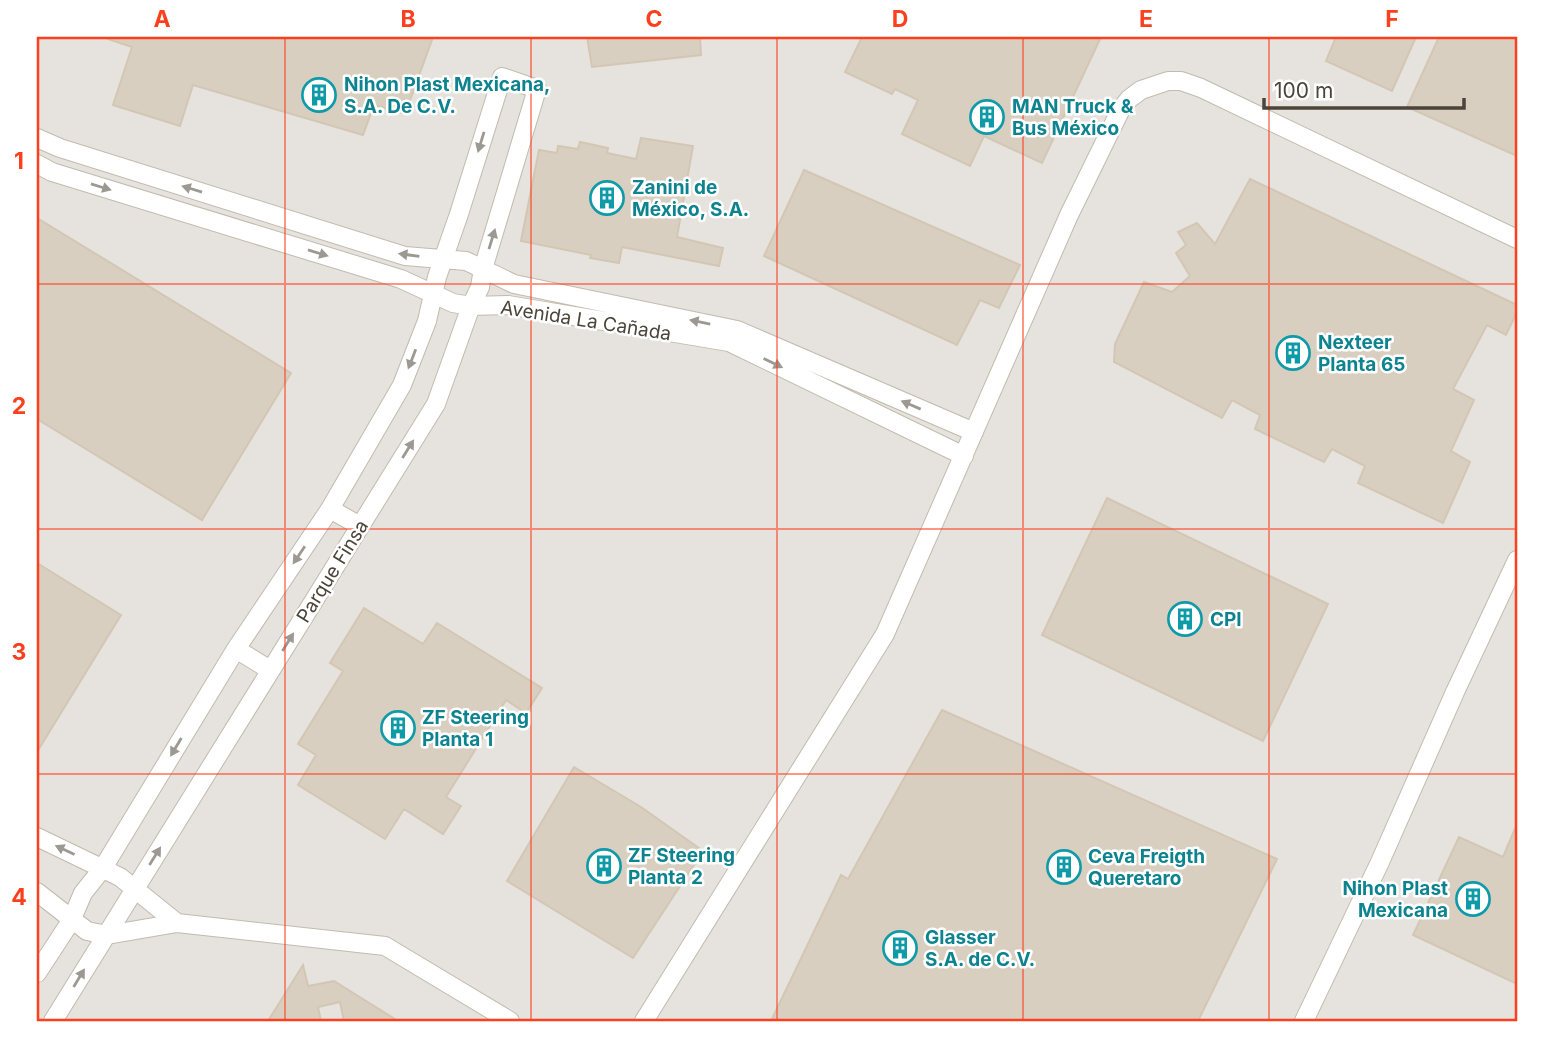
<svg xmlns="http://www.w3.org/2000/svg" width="1554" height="1058" font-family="Inter,sans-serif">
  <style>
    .industrial { fill: #e6e2dd }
    .building { fill: #d8cfc1; stroke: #d3c7b4; stroke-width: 2 }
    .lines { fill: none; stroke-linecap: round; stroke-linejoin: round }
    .minor-casing { stroke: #c2bbae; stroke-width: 20 }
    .minor { stroke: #fff; stroke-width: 18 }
    .oneway { fill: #9c9892 }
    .grid { fill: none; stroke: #fc3f1d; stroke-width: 2; stroke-opacity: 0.55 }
    .labels { text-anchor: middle; stroke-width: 5; stroke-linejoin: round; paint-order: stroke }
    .culture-label { font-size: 19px; font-weight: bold; fill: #0d838f; stroke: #fff; text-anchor: start }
    .street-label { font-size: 19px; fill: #4b4439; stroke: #fff }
    .neatline { fill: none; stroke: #fc3f1d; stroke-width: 2.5 }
    .grid-label { font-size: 23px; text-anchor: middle; font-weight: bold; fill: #fc3f1d }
  </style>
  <rect width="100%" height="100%" fill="#f6f3ec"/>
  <path class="industrial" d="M37 37H1517V1021H37Z"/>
  <path class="building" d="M108 37H433L405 114 374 105 363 135 193 85 180 126 113 105 132 47 108 39Z
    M587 37H700L701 55 592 67Z
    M862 37H1101L1042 163 984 136 970 166 902 134 918 100 895 89 892 94 845 72Z
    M1336 37H1416L1392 91 1326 61Z
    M1439 37H1517V156L1407 107Z
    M641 138 693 146 677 237 723 248 719 266 622 247 619 263 590 258 591 255 521 241 539 150 557 153 558 146 578 149 580 142 608 148 607 153 636 159Z
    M804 170 1020 265 999 308 980 300 957 345 764 256Z
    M1250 179 1517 305V312L1506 335 1487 325 1453 389 1474 400 1451 451 1470 462 1443 523 1358 483 1365 466 1332 449 1324 462 1255 429 1260 415 1232 400 1222 418 1114 362 1115 344 1144 282 1172 292 1190 276 1176 253 1186 245 1178 232 1197 223 1215 244Z
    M37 218 291 373 202 520 37 419Z
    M1107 498 1328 604 1263 741 1042 635Z
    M37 563 121 615 37 752Z
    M364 608 423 644 437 623 542 688 526 713 506 700 446 797 461 806 443 834 404 809 385 839 298 785 316 755 298 744 343 671 330 663Z
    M942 710 1277 859 1198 1021H771L841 875 848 879Z
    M574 767 641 807 703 851 633 958 507 881Z
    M1517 824V984L1413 935 1459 837 1503 857Z
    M303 965 308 986 334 981 398 1021H344L340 1002 318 1007 321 1021H268Z"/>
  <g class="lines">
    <g class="minor-casing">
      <path id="minor" d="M37 138 60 148 405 256 466 261 514 284 737 330 974 432
        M37 164 52 172 401 279 453 303 471 306 508 305 729 342 964 456
        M330 509 360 526
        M236 649 270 670
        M37 837 120 877 177 923
        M37 892 87 931 107 935 177 923 385 946 510 1021
        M37 973 71 921 83 893 103 868 236 649 330 509 402 385 427 321 437 277 459 214 502 77 537 89 483 269 480 287 471 306 436 404 53 1021
        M644 1021 885 634 1069 215 1121 109 1129 99 1141 90 1168 81H1181L1201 88 1517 239
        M1304 1021 1380 862 1455 692 1517 560"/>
    </g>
    <use href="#minor" class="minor"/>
  </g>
  <defs><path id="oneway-solid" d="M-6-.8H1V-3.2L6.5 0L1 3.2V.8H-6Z" transform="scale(1.75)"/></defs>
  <g class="oneway">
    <use href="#oneway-solid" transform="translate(481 142) rotate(107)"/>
    <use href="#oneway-solid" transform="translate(101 187) rotate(17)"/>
    <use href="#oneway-solid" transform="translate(192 189) rotate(-163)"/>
    <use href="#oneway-solid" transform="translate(492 239) rotate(-73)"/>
    <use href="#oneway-solid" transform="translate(318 253) rotate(17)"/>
    <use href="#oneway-solid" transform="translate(409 255) rotate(-172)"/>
    <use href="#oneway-solid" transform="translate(700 322) rotate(-168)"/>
    <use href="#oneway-solid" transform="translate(412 359) rotate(111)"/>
    <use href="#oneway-solid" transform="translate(773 363) rotate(26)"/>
    <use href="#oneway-solid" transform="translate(911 405) rotate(-157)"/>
    <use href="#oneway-solid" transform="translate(408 449) rotate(-58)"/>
    <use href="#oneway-solid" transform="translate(299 555) rotate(124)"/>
    <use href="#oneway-solid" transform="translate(288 642) rotate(-58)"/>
    <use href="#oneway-solid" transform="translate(176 747) rotate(121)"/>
    <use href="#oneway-solid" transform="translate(65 850) rotate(-155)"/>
    <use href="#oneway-solid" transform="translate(155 856) rotate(-58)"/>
    <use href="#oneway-solid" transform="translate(79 978) rotate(-59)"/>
  </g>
  <path class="grid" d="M285 37V1021M531 37V1021M777 37V1021M1023 37V1021M1269 37V1021M37 284H1517M37 529H1517M37 774H1517"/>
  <defs>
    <g id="building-ring" transform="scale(1.75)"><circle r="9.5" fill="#fff" stroke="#0f9aa8" stroke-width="1.5"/><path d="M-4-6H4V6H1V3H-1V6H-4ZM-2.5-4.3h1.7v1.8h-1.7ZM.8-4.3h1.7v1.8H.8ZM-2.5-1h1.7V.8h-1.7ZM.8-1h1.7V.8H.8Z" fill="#0f9aa8"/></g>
  </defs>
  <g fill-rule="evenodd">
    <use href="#building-ring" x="319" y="95"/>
    <use href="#building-ring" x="987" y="117"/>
    <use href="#building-ring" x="607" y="198"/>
    <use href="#building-ring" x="1293" y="353"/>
    <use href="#building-ring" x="1185" y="619"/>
    <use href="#building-ring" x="398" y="728"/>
    <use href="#building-ring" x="604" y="866"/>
    <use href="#building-ring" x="1064" y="867"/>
    <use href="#building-ring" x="1473" y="899"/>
    <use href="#building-ring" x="900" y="948"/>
  </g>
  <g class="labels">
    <g class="culture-label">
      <text x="344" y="91">Nihon Plast Mexicana,<tspan x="344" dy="22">S.A. De C.V.</tspan></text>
      <text x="1012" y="113">MAN Truck &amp;<tspan x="1012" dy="22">Bus México</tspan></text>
      <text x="632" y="194">Zanini de<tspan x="632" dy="22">México, S.A.</tspan></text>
      <text x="1318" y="349">Nexteer<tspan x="1318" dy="22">Planta 65</tspan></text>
      <text x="1210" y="626">CPI</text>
      <text x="422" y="724">ZF Steering<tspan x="422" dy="22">Planta 1</tspan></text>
      <text x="628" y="862">ZF Steering<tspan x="628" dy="22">Planta 2</tspan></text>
      <text x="1088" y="863">Ceva Freigth<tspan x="1088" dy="22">Queretaro</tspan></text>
      <text x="1448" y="895" text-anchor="end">Nihon Plast<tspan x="1448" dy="22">Mexicana</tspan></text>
      <text x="925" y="944">Glasser<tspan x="925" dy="22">S.A. de C.V.</tspan></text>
    </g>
    <g class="street-label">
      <text transform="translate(586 320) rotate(9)" y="7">Avenida La Cañada</text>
      <text transform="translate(332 571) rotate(-58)" y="7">Parque Finsa</text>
    </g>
  </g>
  <rect width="1554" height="1058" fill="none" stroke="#ffffff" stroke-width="77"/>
  <path d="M1264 98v10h200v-10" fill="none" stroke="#4b4439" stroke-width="3.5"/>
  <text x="1274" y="98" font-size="21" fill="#4b4439" stroke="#ffffff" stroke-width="5" paint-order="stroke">100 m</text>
  <rect x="38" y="38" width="1478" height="982" class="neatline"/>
  <g class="grid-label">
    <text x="162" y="27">A</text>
    <text x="408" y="27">B</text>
    <text x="654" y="27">C</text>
    <text x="900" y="27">D</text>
    <text x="1146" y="27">E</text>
    <text x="1392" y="27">F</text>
    <text x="19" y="169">1</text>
    <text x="19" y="414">2</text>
    <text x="19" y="660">3</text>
    <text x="19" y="905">4</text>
  </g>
</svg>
